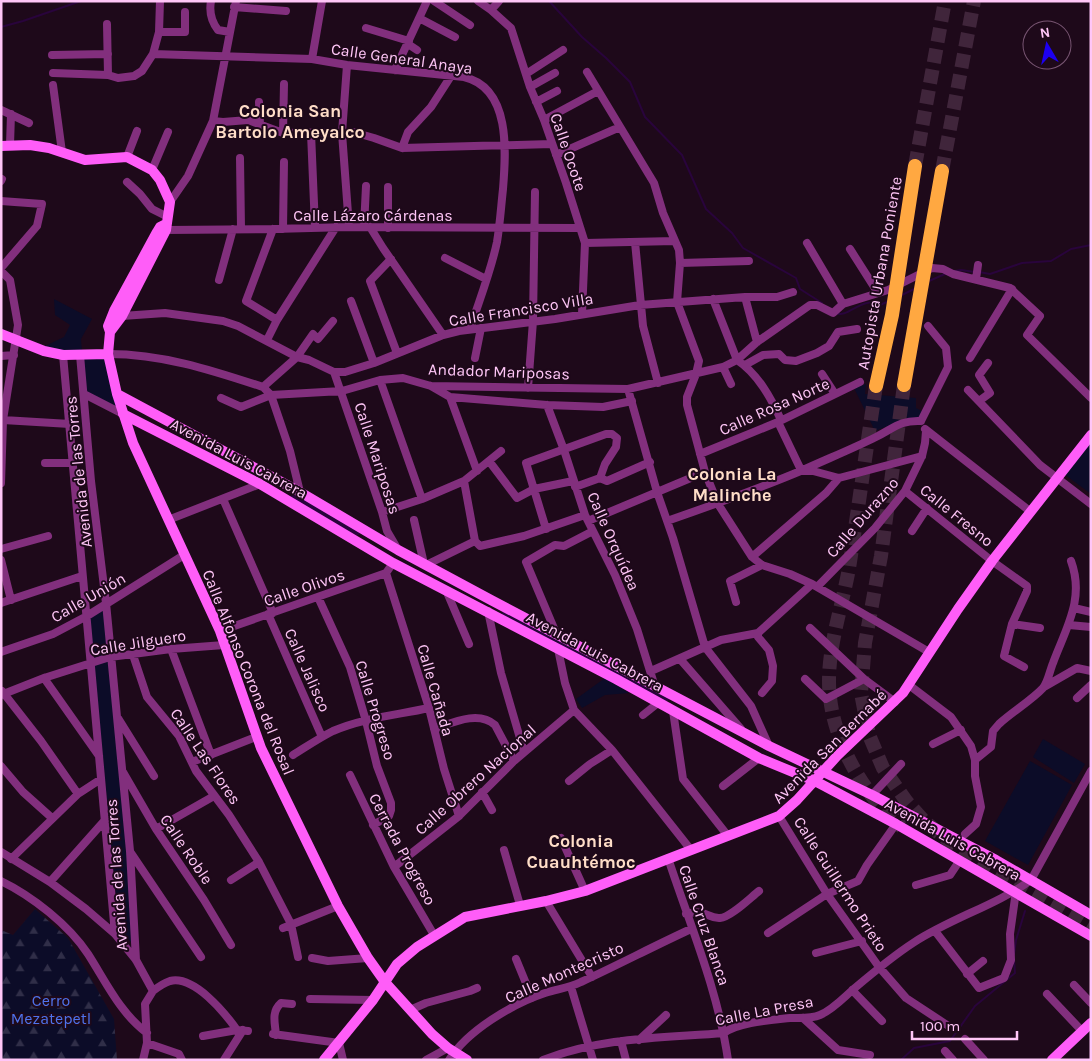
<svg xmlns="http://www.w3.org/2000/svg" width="1092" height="1061" font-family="Karla,sans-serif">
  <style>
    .forest { fill: url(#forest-firs) }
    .park { fill: #0c0c28 }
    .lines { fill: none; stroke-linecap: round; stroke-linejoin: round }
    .stream { stroke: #29043c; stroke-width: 2 }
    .canal { stroke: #29043c; stroke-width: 8 }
    .highway-tunnel { stroke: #40253b; stroke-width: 14; stroke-dasharray: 14 7; stroke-linecap: butt }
    .street { stroke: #822f7d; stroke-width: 8 }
    .secondary { stroke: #ff5df8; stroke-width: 10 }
    .highway { stroke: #ffa841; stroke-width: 14 }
    .labels { text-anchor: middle; stroke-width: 4; stroke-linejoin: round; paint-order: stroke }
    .street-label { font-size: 16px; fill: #ffc6f7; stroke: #1e091a }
    .park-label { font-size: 16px; fill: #4f73ec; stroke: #1e091a }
    .neighbourhood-label { font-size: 18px; font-weight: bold; fill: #ffddc8; stroke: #1e091a }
  </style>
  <defs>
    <pattern id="forest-firs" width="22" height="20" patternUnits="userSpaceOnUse" patternTransform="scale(1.25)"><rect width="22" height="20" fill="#0c0c28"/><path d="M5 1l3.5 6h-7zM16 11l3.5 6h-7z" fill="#302e48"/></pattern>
  </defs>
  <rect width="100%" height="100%" fill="#1e091a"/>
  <path class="forest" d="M35 909 68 938 114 1019 117 1060H1V930L13 935Z"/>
  <path class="park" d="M54 299 92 319 81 339 82 352H65L43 347 64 337 70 325 55 315Z
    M83 357H106L119 409 86 392Z
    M866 384 865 394 916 398V408L922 411 920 418H908L875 431 854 388Z
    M1091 442V494L1064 474Z
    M104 605 108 655 94 659 89 616Z
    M108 659 136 949 119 927 94 664Z
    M605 678 629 693 605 695 582 708 576 699Z
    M1043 739 1085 764 1074 783 1033 757Z
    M1030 761 1072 785 1028 865 985 841Z"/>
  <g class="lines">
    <path class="stream" d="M549 1 582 37 606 58 630 82 645 117 682 155 706 209 732 233 743 248 796 278 800 289 822 303
      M1 27 23 21 81 1
      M955 271 961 270 975 272
      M979 272 990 274 1022 263 1051 261 1071 249 1091 245
      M929 281 945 274
      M900 296 916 288
      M836 313C848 319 862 295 880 305L889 301
      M1014 954 1016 940 1025 911
      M901 1060 914 1048 950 1041 975 1006 1015 973 1014 959"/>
    <path class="canal" d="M294 499 357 531
      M506 614 666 697"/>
    <path class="highway-tunnel" d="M915 166 945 1
      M942 171 974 1
      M904 385 881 556 865 643 861 693 869 735 883 768 907 802 925 822 963 852 1091 926
      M876 386C867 444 859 503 850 562 844 601 829 641 829 681 829 735 861 793 902 827"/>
    <path class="street" d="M211 1C209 12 211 21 218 30L230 32
      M434 1 470 25
      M478 1 491 10 511 28 530 87 544 120 566 183 585 243 582 314
      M234 7 286 11
      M491 10 499 1
      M419 18 455 37
      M107 24 108 75
      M366 28 409 41
      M159 32H185V12
      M408 44 417 50
      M153 54 312 59 347 65 464 77C511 88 506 152 503 189 501 207 500 224 497 242 491 271 479 301 470 329
      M52 55 108 54
      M312 59 322 1
      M347 65 342 133 349 227
      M395 70 427 1
      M587 72 654 183 663 213 679 250 680 263 677 302 699 361 696 374 687 397V405L705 472 718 504 752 557 762 565 790 574 812 584 929 652
      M53 73 108 75 118 78 134 76 142 71 153 54 159 32 160 1
      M526 74 563 50
      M53 85 62 152
      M530 87 555 73
      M259 102 260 125
      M536 102 557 91
      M1 110 29 123
      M544 120 598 91
      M213 121 223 122 248 120 283 133 353 132 374 138 402 148 552 144
      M283 133 284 84
      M311 133 315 227
      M10 145 11 114
      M402 148 408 132 431 107 451 76
      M556 155 620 127
      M127 157 137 131
      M240 158 241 228
      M152 170 168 132
      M1 181 2 179
      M127 182 140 194 152 209 168 217
      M388 187V228
      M1 201 42 204 37 226 1 268
      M170 202 188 176 213 121 236 1
      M364 227 366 186
      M370 227 383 248 443 335
      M162 228 166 230 273 229 349 227 580 228
      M273 229 246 301 277 320
      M283 229 284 162
      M635 242 643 326 658 383
      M585 243 675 241
      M807 243 843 304
      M850 249 878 293
      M445 258 486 279
      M391 259 370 281 397 353
      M680 263 749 261
      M1 271 10 280 18 325 3 420 1 483
      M976 279 978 265
      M219 280 233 229
      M745 297 757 342
      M713 299 737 360C758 374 771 398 781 420
      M351 301 374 363
      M122 316 165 313 223 321 238 326 297 357 309 360 334 372H345L374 363 443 335 459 331 555 319 640 305 745 297H777L793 292
      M267 340 277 320 336 227
      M108 354C163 354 211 370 263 387L271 395 290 451 300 492
      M63 355 115 934
      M80 355 91 481 106 603 130 851 136 960
      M1 356 14 355
      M475 358 481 328
      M970 358 1012 289
      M745 365 763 355 779 354 785 360 796 361 817 353 829 346 838 332 857 329
      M723 367 731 384
      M334 372 382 512 387 531 397 548
      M822 374 835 394
      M380 380 422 499
      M431 386 450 397 477 471
      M263 387 297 357 313 334 318 339 333 321
      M528 388 533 321 535 192
      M628 389 657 492 673 538 705 647 751 706 769 746
      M968 390 1040 465 1091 504
      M84 394 123 414
      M450 397 547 405 603 407 632 401
      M221 398 241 407 271 395 342 391 380 380 403 378 431 386 628 389 723 367 737 360 757 342 810 305H817L833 313 843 304 888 290 932 268 943 269 953 274 1010 288 1040 316 1027 335 1091 398
      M979 401 990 393 979 375 988 363
      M547 405 564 450 585 515 615 575 637 629 655 687
      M1 416 3 420 70 424
      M921 421 948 367 946 348 928 326
      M778 422 801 470
      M925 429 1031 512
      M700 454 778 422 860 382
      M489 461 517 498 534 489 573 481
      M45 463H73
      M803 471H813L839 478 922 456
      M600 478 607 481 650 462
      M464 481 475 541
      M905 491 992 561 1027 586V591L1012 624 1004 656 1024 667
      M223 499 273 613
      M382 512 422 499 464 481 501 451
      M168 520 260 484
      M414 520 424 564
      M588 521 705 472
      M667 521C713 505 758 489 803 470 827 459 852 449 876 437 894 428 900 420 921 421
      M546 529 526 463 606 434H612L617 438 616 447 605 464 600 478 575 487
      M912 531 927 508
      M475 541 480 546 524 536 585 515
      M1 549 48 536
      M752 557 826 493 839 478
      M1 560 11 600
      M426 565 475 541
      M386 573 429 708 444 769 459 816
      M817 587 875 528 905 491 922 456 925 443 926 431
      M446 590 469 644
      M318 597 350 667 366 721 377 766 391 803V810L389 816 373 825
      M736 602 730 581 762 565
      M1 603 82 576
      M1074 608 1091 612
      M488 611 501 673 524 752
      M268 614 322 737
      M1012 624 1040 628
      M1069 625 1091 627
      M810 628 864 679 895 702
      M220 631 386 573 393 563
      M556 633 526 562 555 545 564 546 593 531
      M758 633V637L769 650 773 666 772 681 762 693
      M171 649 211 755
      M558 649 565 683 574 710 612 750 691 850
      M1 652 53 634 87 616 184 555
      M133 655 147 697 179 736 196 771 229 815 259 862 291 924 298 957
      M680 659 741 729
      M651 671 721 640 758 633 812 584
      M44 678 99 756
      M805 679 826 699 864 679
      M909 685 951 717 971 746 975 760V776L981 807 976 824 965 834
      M1044 687 1077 668 1091 671
      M2 691 41 741 78 794
      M1 695 44 678 110 657 171 649 224 645
      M1077 698 1091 685
      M673 711 683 779 728 836
      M643 715 658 703
      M118 718 154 776
      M434 729C452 723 478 710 495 725L514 761
      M933 744 961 730
      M293 755C306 747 319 738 333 731 363 718 397 715 429 708
      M975 760 991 747 993 731 999 724C1012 712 1032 700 1043 688 1048 682 1050 670 1053 663 1066 628 1085 599 1071 561
      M192 762 256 737
      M1 766 23 792 52 818
      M123 772 156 829 204 900 231 945
      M350 775 394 867 434 935
      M569 781 590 764 612 750
      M723 786 759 758
      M482 792 492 810
      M872 795 901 764
      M779 816 827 894 879 967 906 998 950 1027
      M156 829 214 796
      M561 838 585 891
      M504 850 520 905
      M1 852 50 882 86 909 115 934 136 960 153 991 145 1004 147 1043 143 1060
      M131 853 201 957
      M668 858C690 925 718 990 728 1060
      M11 859 78 794 101 779
      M394 867 459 816 514 761 574 710
      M231 880 259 862
      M1 881C32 896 69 925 88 954 106 982 120 1013 147 1033
      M50 882 106 819
      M916 885 950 875 960 860
      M546 901 592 977
      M686 914C706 908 707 919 720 918 731 917 750 898 759 891
      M283 928 338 906
      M935 931 979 988 1004 978 1011 960 1010 934 1016 891
      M768 933 827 894 858 881 867 865 896 824
      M816 953 862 941
      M312 958 328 961 368 958
      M516 959 532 998
      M967 974 983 961
      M1074 985 1091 1003
      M571 987 593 1060
      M852 990 882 1021
      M153 991C158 987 164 983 170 981 194 975 225 1013 237 1030L248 1031
      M1047 994 1082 1031
      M310 999 373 1000
      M410 1010 426 1003 470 991 477 988
      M803 1018 838 1050 870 1055
      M273 1034 339 1043 343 1060
      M276 1035C275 1023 271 1012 281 1003L292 1004
      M203 1036 237 1030
      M965 1039 984 1060
      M639 1040 666 1015
      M621 1041 626 1060
      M147 1043 179 1054 182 1060
      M945 1051 953 1060
      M224 1060 243 1030
      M426 1060 448 1048
      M449 1060C467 1031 512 1004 545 993 557 989 569 988 581 982 618 965 654 946 691 929
      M543 1060C601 1037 663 1038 724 1033 738 1022 772 1020 790 1018 800 1018 811 1019 820 1015 834 1009 845 996 856 987 875 971 893 956 913 943 951 918 995 906 1031 880L1091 771"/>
    <path class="secondary" d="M1 146 30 145 49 148 85 160 127 157 152 170 160 180 170 202 166 230 122 316 110 332
      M166 224 160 227 157 232 114 311 108 326 110 332 108 354 117 394 133 443 220 631 261 748 338 906 368 958 385 982 432 1034 448 1048 467 1060
      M1 334 44 351 63 355 108 354
      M117 394 300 492 398 550 491 600 769 746 872 795 996 860 1091 915
      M123 414 260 484 393 563 616 679 759 758 815 781 896 824 1091 936
      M324 1060 373 1000 397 964 417 947 465 917 546 901 585 891 779 816 797 800 837 756 903 693 958 609 992 561 1091 435
      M1052 1060 1091 1023"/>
    <path class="highway" d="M904 385 942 171
      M876 386 892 315 915 166"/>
  </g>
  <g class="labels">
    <g class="street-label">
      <text transform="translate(402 58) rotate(8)" y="6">Calle General Anaya</text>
      <text transform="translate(569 152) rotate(71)" y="6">Calle Ocote</text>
      <text x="373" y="221">Calle Lázaro Cárdenas</text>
      <text transform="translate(879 273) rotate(-80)" y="6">Autopista Urbana Poniente</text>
      <text transform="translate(521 309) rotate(-9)" y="6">Calle Francisco Villa</text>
      <text transform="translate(499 371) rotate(2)" y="6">Andador Mariposas</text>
      <text transform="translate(774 406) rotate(-24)" y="6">Calle Rosa Norte</text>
      <text transform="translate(239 458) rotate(28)" y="6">Avenida Luis Cabrera</text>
      <text transform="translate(378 458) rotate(72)" y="6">Calle Mariposas</text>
      <text transform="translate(78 472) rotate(-96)" y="6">Avenida de las Torres</text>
      <text transform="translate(957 515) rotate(39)" y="6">Calle Fresno</text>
      <text transform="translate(862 517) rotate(-49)" y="6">Calle Durazno</text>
      <text transform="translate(614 541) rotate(66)" y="6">Calle Orquídea</text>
      <text transform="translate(304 587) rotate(-19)" y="6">Calle Olivos</text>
      <text transform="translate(88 597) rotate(-30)" y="6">Calle Unión</text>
      <text transform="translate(138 642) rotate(-9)" y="6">Calle Jilguero</text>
      <text transform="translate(595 651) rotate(28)" y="6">Avenida Luis Cabrera</text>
      <text transform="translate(308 670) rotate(66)" y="6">Calle Jalisco</text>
      <text transform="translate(249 672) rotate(68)" y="6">Calle Alfonso Corona del Rosal</text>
      <text transform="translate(436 690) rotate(74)" y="6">Calle Cañada</text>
      <text transform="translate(376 710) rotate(73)" y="6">Calle Progreso</text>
      <text transform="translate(829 746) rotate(-45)" y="6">Avenida San Bernabé</text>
      <text transform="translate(206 756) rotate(56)" y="6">Calle Las Flores</text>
      <text transform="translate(475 779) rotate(-42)" y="6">Calle Obrero Nacional</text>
      <text transform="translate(953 839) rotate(29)" y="6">Avenida Luis Cabrera</text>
      <text transform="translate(187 849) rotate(56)" y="6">Calle Roble</text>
      <text transform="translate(403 849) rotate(62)" y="6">Cerrada Progreso</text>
      <text transform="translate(116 875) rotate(-94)" y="6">Avenida de las Torres</text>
      <text transform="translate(841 884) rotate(57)" y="6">Calle Guillermo Prieto</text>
      <text transform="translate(705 925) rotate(71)" y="6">Calle Cruz Blanca</text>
      <text transform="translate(564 972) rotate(-24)" y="6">Calle Montecristo</text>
      <text transform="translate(764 1010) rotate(-11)" y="6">Calle La Presa</text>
    </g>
    <g class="park-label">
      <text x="51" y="1006">Cerro<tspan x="51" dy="18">Mezatepetl</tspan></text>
    </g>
    <g class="neighbourhood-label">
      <text x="290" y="117">Colonia San<tspan x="290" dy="21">Bartolo Ameyalco</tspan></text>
      <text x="732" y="480">Colonia La<tspan x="732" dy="21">Malinche</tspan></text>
      <text x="581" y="847">Colonia<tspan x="581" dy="21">Cuauhtémoc</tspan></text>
    </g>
  </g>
  <rect width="1092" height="1061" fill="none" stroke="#ffc6f7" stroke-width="5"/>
  <g transform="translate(1047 45) rotate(351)"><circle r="24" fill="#1e091a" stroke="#785572"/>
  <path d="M0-4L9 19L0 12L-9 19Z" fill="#1d00f1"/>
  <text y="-8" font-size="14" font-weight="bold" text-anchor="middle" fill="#ffc6f7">N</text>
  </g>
  <path d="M912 1031v8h105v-8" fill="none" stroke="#ffc6f7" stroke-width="2.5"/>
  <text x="920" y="1031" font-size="15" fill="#ffc6f7" stroke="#1e091a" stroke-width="4" paint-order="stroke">100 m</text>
</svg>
